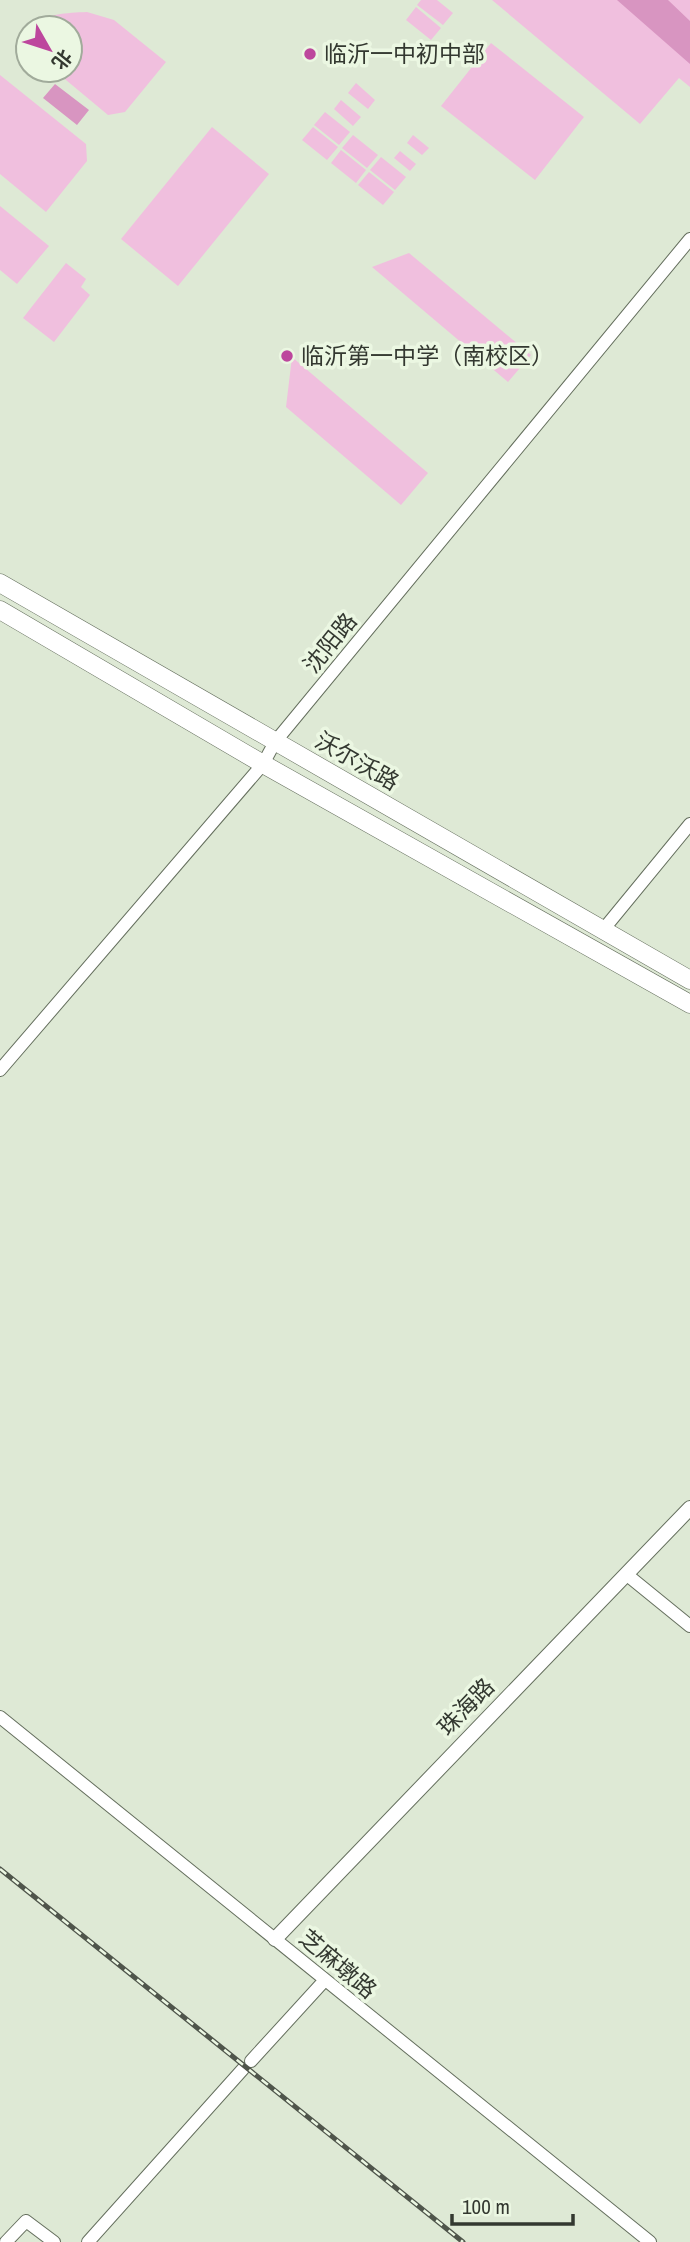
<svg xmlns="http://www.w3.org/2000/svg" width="690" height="2242" font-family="'Archivo Narrow','Noto Sans SC',sans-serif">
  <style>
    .green { fill: #f0bfde }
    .water { fill: #d895c1 }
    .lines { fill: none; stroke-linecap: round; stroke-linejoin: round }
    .minor-casing { stroke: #656f5e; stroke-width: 14 }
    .major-casing { stroke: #656f5e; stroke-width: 16 }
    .highway-casing { stroke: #656f5e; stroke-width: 19 }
    .minor { stroke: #fff; stroke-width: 12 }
    .major { stroke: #fff; stroke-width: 14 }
    .highway { stroke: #fff; stroke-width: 18 }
    .rail-casing { stroke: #4f554b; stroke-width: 5 }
    .rail { stroke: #ebf7e2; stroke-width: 2.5; stroke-dasharray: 8; stroke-linecap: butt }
    .poi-dot { fill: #bd479d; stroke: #ebf7e2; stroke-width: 2.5 }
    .labels { text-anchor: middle; stroke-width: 7; stroke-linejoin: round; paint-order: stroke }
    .poi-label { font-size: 23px; fill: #333830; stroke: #ebf7e2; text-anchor: start }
    .street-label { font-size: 23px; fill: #333830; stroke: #ebf7e2 }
  </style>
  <rect width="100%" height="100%" fill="#dee9d5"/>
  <path class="green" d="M421 0H437L453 13 443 25 417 5Z
    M492 0H690V87L679 78 640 124Z
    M416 7 441 28 431 40 406 20Z
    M87 12 114 20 166 62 125 112 108 115 54 70H70V28H30C45 13 67 13 87 12Z
    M491 43 584 117 535 180 441 106Z
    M0 75 86 144 87 161 46 212 0 174Z
    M356 83 375 100 368 109 348 93Z
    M341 100 361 117 353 126 334 109Z
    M325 112 350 132 339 145 314 125Z
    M212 127 269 174 178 286 121 239Z
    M313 127 338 147 327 160 302 140Z
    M353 135 378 155 367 168 342 148Z
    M413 135 429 148 422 155 407 143Z
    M341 150 366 170 356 183 331 163Z
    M400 151 416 164 410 171 394 158Z
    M381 157 406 177 395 190 370 170Z
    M369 172 394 192 383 205 358 185Z
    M0 206 49 246 17 284 0 270Z
    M409 253 531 355 508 382 372 267Z
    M66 263 86 279 81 287 90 295 54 342 23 318Z
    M292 357 428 473 401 505 286 407Z"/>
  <path class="water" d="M617 0H668L690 21V64Z
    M55 84 89 110 77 125 43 98Z"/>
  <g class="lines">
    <g class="minor-casing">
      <path id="minor" d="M603 930 690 824
        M0 1070 263 764 275 742 690 239
        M626 1574 690 1626
        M0 1717 650 2242
        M251 2061 324 1981
        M6 2242 26 2221 54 2242
        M88 2242 243 2069"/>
    </g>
    <g class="major-casing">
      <path id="major" d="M275 1939 690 1508"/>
    </g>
    <g class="highway-casing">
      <path id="highway" d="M0 583 690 980
        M0 610 263 764 690 1004"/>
    </g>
    <use href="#minor" class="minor"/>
    <use href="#major" class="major"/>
    <use href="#highway" class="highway"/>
    <g class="rail-casing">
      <path id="rail" d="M0 1869 463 2242"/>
    </g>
    <use href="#rail" class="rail"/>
  </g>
  <g class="poi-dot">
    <circle cx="310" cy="54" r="7"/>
    <circle cx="287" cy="356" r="7"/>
  </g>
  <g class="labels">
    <g class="poi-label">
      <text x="324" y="62">临沂一中初中部</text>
      <text x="301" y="364">临沂第一中学（南校区）</text>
    </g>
    <g class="street-label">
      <text transform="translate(330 643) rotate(-51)" y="8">沈阳路</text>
      <text transform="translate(357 761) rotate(30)" y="8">沃尔沃路</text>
      <text transform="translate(466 1707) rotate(-46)" y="8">珠海路</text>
      <text transform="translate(338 1964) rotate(40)" y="8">芝麻墩路</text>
    </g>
  </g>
  <g transform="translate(49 49) rotate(129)"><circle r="33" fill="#ebf7e2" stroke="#a1ab9b" stroke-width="2"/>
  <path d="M0-5L12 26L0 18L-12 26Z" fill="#bd479d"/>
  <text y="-10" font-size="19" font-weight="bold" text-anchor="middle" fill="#333830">北</text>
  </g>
  <path d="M452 2214v10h121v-10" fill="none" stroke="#333830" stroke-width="3.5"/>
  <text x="462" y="2214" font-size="21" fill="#333830" stroke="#ebf7e2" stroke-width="5" paint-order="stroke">100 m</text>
</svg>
